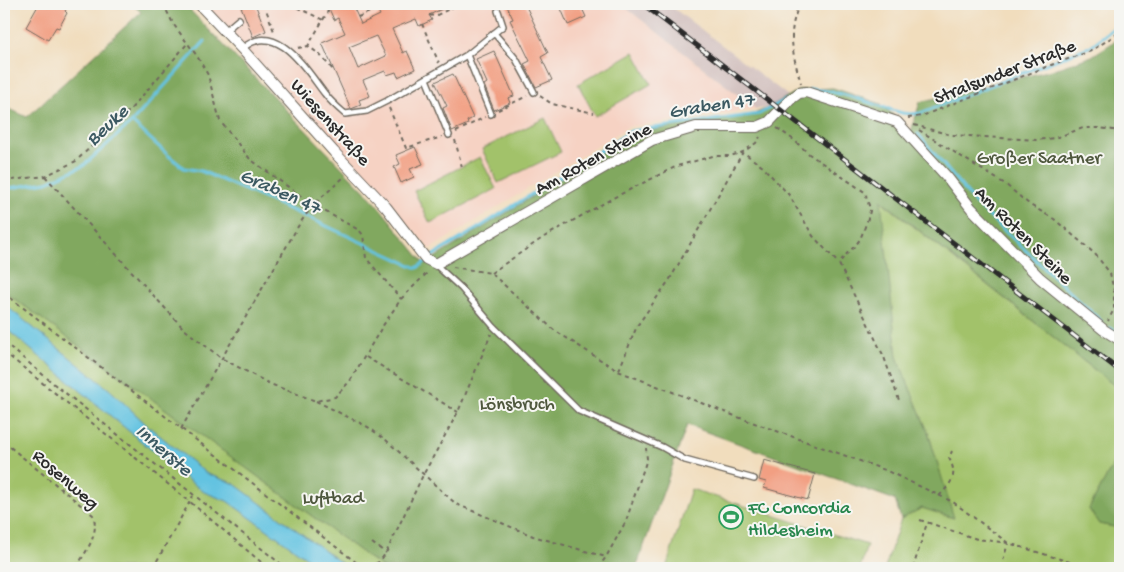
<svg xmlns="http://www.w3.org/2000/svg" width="1124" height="572" font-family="'Gochi Hand',sans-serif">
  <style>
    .built { fill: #f6d2c3 }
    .industrial { fill: #d1bfbd }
    .green { fill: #a2c26a; stroke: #66764a }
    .forest { fill: #81a85e; stroke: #566a44 }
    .water { fill: #63c3e1; stroke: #477786 }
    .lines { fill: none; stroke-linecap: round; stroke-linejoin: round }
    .stream { stroke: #63c3e1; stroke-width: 3 }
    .building { fill: #f29f82; fill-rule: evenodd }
    .service-casing { stroke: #70695e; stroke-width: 8 }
    .minor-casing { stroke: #70695e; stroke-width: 12 }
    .path { stroke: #70695e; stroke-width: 2; stroke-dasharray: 4 4; stroke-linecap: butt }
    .service { stroke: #fff; stroke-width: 5 }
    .minor { stroke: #fff; stroke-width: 10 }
    .rail-casing { stroke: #2b2b2b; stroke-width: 5 }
    .rail { stroke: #f6f6f2; stroke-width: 3; stroke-dasharray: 9; stroke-linecap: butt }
    .labels { text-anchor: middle; stroke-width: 4; stroke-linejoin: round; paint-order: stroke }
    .street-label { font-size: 19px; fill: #2b2b2b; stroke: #f6f6f2 }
    .park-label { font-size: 19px; fill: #4f583e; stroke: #f6f6f2 }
    .leisure-label { font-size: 19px; fill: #27864d; stroke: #f6f6f2; text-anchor: start }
    .water-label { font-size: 20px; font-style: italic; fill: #3c5962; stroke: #f6f6f2 }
  </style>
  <rect width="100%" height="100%" fill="#f6f6f2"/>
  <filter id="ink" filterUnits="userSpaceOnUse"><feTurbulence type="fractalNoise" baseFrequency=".02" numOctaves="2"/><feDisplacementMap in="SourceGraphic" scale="10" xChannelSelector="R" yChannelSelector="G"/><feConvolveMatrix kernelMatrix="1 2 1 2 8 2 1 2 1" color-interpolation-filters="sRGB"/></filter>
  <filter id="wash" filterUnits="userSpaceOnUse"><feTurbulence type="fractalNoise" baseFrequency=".0096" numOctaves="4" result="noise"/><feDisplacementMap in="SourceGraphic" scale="20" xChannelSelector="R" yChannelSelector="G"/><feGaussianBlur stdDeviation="1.12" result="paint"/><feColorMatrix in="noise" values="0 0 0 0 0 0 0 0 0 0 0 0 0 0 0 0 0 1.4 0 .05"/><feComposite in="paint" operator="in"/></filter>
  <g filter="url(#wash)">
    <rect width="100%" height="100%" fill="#f1ddbd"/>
    <path class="built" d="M210 4H621L756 109 628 127 430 249 209 10Z"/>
    <path class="industrial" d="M621 4H668L965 231 1120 390 769 108 756 109Z"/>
    <path class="green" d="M634 52 651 84 595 116 578 84Z
      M545 118 561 152 498 183 482 149Z
      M480 157 496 189 430 223 414 191Z
      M880 200 1120 390V452L1089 509 1099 524 1120 528V568H885L901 519 922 508 953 518 928 432 897 357Z
      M4 291 383 568H348L233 483 207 474 148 426 110 390 4 304Z
      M4 327 136 437 204 492 227 501 321 568H4Z
      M691 489 867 545 860 568H666Z"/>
    <path class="forest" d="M132 4H184L375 202 425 264 633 133 754 114 768 108 799 90 833 88 881 104 911 132 920 102 1052 70 1092 56 1120 38V390L881 200 897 357 928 432 954 518 922 508 901 519 895 500 687 425 636 568H383L4 291V107H5L27 117 141 12Z
      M1120 452V528L1099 524 1089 509Z"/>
    <path class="water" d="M4 304 110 390 148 426 207 474 233 483 348 568H321L227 501 204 492 178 472 4 327Z"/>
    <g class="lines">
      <path class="stream" d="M211 8 212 4
        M810 89C842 91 872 104 902 113L911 114 921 113 1091 46 1120 23
        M132 122 169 156 184 168 201 171 307 217 417 268 425 262
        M918 134 976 204 1101 321
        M4 189 47 182 83 166 132 122 205 41
        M432 256 480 227 631 131 759 114 785 100
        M1110 328 1120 333"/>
    </g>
    <g id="blocks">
      <path class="building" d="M39 4H69L65 11 67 13 59 28 56 27 48 40 26 27Z
        M240 4H255L266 31 253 37Z
        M327 4H352L361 24 380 15 375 4H453L429 15 432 20 419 26 416 19 392 29 403 53 407 51 415 69 398 77 396 72 387 75 385 71 363 80 370 96 359 100 361 105 351 109 322 43 345 33 338 18 334 20ZM376 36 386 56 358 69 349 47Z
        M506 4H525L548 53 541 57 552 80 536 87 524 64 530 61 510 20 513 19Z
        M559 4H580L586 17 568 25Z
        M494 51 514 96 508 98 510 103 494 110 484 85 487 83 476 59Z
        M453 74 473 118 467 121 468 124 452 131 443 108 447 106 435 82Z
        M415 147 423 164 410 169 414 177 401 183 394 167 400 164 396 155Z
        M764 460 815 474 808 500 764 488 766 482 759 480Z"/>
    </g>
  </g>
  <g filter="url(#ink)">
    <use href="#blocks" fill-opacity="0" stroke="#70695e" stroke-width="1"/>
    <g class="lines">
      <g class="service-casing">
        <path id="service" d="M225 31 239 19
          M494 33 516 59 534 92
          M242 49C276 18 307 71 325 94 331 102 338 108 345 114L367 111 387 101 467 55 503 26 498 11
          M467 55 491 114
          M426 79 449 135
          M436 265 461 288 494 327 579 411 662 447 685 460 754 479"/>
      </g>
      <g class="minor-casing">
        <path id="minor" d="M199 4 242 49 334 152 386 207 426 259 436 264 652 140 696 127H757L769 122 791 99 799 93 806 92 897 122 947 177 971 208 1040 278 1104 330 1120 340"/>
      </g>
      <path class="path" d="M163 4 174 25 197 56 208 75 220 121 250 159 313 205 359 230 363 235 366 258 401 299
        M264 4 275 34
        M290 4 323 20 308 46
        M800 4C786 31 793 56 801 83
        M429 15 435 16 457 5 456 4
        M358 17 370 12 367 4
        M323 20 329 9
        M422 24 439 63
        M298 48 308 46 319 54 334 71
        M540 96 552 104 594 113
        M389 108 406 148 442 137
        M498 110 527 96
        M908 118 922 116 1051 65 1091 51 1120 32
        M914 125 951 135 1036 140 1055 138 1083 128H1100L1120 131
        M777 128 794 140 809 154 866 193C866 199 869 204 870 209 871 212 862 235 860 239 855 248 845 253 839 264L884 357 900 403
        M919 130 1005 184 1030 205 1054 219 1095 254 1110 273 1114 291V309L1108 321
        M456 132 485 117
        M455 140 462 167
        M45 176 184 329 221 358 270 384 316 401 335 397 350 381 382 327 401 299 429 271
        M4 181 45 176 76 161 130 110 187 44
        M453 267 491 273 554 330 618 371 735 416 885 470 953 502 1008 543
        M491 273 544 237 613 198 677 166 713 156H730L743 152 756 143 760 137
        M4 293 357 563 370 566 379 562 386 553 423 475 458 412 491 334
        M4 342 54 384 286 568
        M4 352 189 501 268 568
        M366 357 458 412
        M619 370 637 326 670 279 743 152 763 167 789 195 813 236 839 264
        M316 401 368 427 386 440 456 504 533 536 606 557
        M181 429 300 223 313 205 343 178
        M4 442 93 515C100 534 86 551 76 568
        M939 496C952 483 958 475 949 458L952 451
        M920 520 977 539 1008 543 1089 568
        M372 543 386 553
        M153 568 193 496
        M598 568 606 557 626 521 647 459 646 448
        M913 568 927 523
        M1001 568 1008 543"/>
      <use href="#service" class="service"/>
      <use href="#minor" class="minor"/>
      <g class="rail-casing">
        <path id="rail" d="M643 4 1120 371"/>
      </g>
      <use href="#rail" class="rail"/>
    </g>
  </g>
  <defs>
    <g id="stadium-ring" transform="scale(1.25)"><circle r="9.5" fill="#f6f6f2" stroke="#2e9e5b" stroke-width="1.5"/><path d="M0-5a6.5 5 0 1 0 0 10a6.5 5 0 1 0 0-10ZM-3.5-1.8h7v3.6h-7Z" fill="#2e9e5b"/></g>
  </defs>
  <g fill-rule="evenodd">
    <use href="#stadium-ring" x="731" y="517"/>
  </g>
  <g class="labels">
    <g class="street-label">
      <text transform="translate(1004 70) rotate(-21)" y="7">Stralsunder Straße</text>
      <text transform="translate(332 121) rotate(48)" y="7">Wiesenstraße</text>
      <text transform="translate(592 157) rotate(-29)" y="7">Am Roten Steine</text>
      <text transform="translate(1025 234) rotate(45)" y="7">Am Roten Steine</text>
      <text transform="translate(67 478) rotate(41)" y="7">Rosenweg</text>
    </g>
    <g class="park-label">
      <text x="1039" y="163">Großer Saatner</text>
      <text x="517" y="409">Lönsbruch</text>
      <text x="333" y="503">Luftbad</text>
    </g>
    <g class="leisure-label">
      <text x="748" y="513">FC Concordia<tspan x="748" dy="22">Hildesheim</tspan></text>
    </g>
    <g class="water-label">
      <text transform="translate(711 104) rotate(-9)" y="7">Graben 47</text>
      <text transform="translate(106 124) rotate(-43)" y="7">Beuke</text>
      <text transform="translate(281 190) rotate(24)" y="7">Graben 47</text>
      <text transform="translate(165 449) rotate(41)" y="7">Innerste</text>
    </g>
  </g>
  <rect width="1124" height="572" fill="none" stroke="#f6f6f2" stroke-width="20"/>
</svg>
